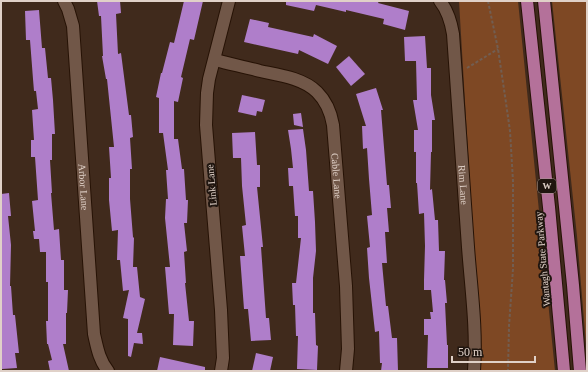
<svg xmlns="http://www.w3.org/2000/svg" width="588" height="372" font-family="Georgia,serif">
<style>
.green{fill:#7e4824}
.building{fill:#af7eca}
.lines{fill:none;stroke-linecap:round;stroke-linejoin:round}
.minor-casing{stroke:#261205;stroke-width:14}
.highway-casing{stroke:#261205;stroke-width:14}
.path{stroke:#725e52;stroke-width:2;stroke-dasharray:3 2;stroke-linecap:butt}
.minor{stroke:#715748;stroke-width:12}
.highway{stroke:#b4719a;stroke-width:12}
.labels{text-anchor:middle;stroke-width:4;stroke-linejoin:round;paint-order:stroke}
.shield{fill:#1f150f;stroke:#a69990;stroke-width:1}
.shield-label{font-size:9px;font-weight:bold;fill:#e0d1c8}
.street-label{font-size:10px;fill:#e0d1c8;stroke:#1f150f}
</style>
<rect width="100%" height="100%" fill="#402a1c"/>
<!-- green -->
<g class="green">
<polygon points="459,1 518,1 555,371 476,371 478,320"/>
<polygon points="552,1 587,1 587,356 577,236"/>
</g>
<!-- building -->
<g class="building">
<polygon points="97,1 120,1 121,13 116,14 118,54 121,53 129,115 131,115 133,137 130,138 132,169 130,169 130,199 133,237 134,238 133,267 137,267 140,297 145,299 137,333 142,333 143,344 134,343 131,357 128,356 128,319 123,318 129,290 123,291 120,260 117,260 118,230 112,231 109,200 109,178 111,178 109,147 114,147 107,79 106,79 102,56 103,56 101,16 99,16"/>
<polygon points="184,1 203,1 194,40 190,39 181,77 183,78 178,102 174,101 174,139 178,139 182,169 184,169 186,200 188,200 187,223 184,223 187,251 184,252 186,283 185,283 189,321 194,321 193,346 173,345 174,314 169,314 165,267 170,267 165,218 166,199 168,199 166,170 168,170 163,133 159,133 159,98 156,97 161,73 162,73 170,42 174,43"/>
<polygon points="286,1 379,1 378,3 409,11 405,30 383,24 384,19 346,10 346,12 316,5 314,11 286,5"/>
<polygon points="39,10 42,48 45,48 48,78 51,78 53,100 55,134 52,134 52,160 50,160 52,193 51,193 54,230 59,229 61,260 64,260 64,290 68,290 67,313 66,313 66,344 63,344 69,371 50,371 48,361 52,360 48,344 47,344 46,321 48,321 48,282 46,282 46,252 40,252 39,239 34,239 33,231 35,231 32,201 38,200 35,157 31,157 31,140 34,140 32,110 38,109 36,91 34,91 33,79 30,40 26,40 25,11"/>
<polygon points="250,19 269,23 268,27 313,37 314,34 337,46 328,64 299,50 298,54 244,42"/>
<polygon points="425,36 427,68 431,68 431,95 435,120 432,120 432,152 431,152 430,190 432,189 435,220 438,220 439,251 445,251 444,280 445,280 447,303 445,303 447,345 448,345 448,368 427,368 428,335 424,335 424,319 431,319 430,312 433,312 431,290 424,290 424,280 425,246 424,213 419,214 417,183 416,183 416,152 414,152 414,130 418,130 413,100 417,100 416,61 405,61 404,37"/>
<polygon points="349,56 365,74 351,86 336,67"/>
<polygon points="376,88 383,110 381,110 387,185 389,185 391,208 387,208 389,232 385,232 387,263 382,263 386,306 388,306 392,338 397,338 398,371 381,371 382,363 380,363 379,331 375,332 369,278 367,248 370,247 367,216 372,215 369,179 367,148 363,149 362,126 366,126 356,94"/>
<polygon points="242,95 265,100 262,112 257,111 256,116 238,112"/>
<polygon points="301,113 303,127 294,125 293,114"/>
<polygon points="303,129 306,150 309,191 313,191 315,222 316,251 313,278 313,313 315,313 316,345 318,346 317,370 297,369 298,336 296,336 295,305 293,305 292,283 296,283 301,238 298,238 298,216 295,216 293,186 289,186 288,168 293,168 291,149 288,130"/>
<polygon points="255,132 257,165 260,165 260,187 257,187 263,247 261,247 266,318 269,318 271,340 251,341 248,309 244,309 240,256 245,256 242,226 246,225 242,186 241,158 233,158 232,133"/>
<polygon points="9,193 11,216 8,216 11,245 10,286 11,286 13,315 15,315 19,353 15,353 17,368 2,369 1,360 1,194"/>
<polygon points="256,353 273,357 270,371 252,371"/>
<polygon points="160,357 205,367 205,371 157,371"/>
</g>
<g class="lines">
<defs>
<g id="minor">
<path id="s1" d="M64 1 68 9 73 26 94 334C97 347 99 360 108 371"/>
<path id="s2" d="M440 1C448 11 451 22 453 34 458 105 463 176 468 247 471 288 477 329 474 371"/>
<path id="s3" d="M215 60C230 64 245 67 260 71 279 75 303 78 317 92 326 101 331 113 333 125L346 286 348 349 346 371"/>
<polyline points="221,371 223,358 221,310 206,125 207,93 209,79 229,1"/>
</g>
<g id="highway">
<polyline points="527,1 549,207 564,371"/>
<polyline points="544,1 573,285 580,371"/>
</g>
</defs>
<!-- minor casing -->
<use href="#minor" class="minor-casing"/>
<!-- highway casing -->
<use href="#highway" class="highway-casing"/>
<!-- path -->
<g class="path">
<polyline points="488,1 498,49 505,96 510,131 513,181 513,269 509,326 508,371"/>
<polyline points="467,68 498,49"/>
</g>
<!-- minor -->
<use href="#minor" class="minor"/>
<!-- highway -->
<use href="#highway" class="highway"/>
</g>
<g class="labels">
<!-- shield labels -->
<rect class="shield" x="538" y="179" width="18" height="14" rx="3"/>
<g class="shield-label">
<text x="547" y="189">W</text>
</g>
<!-- street labels -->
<g class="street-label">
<text dy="4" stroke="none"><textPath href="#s3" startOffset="196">Cable Lane</textPath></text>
<text transform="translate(211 185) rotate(-95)" y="4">Link Lane</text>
<text dy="4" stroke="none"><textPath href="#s2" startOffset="187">Rim Lane</textPath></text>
<text dy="4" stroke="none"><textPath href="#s1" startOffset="188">Arbor Lane</textPath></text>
<text transform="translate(542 259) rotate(-95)" y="4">Wantagh State Parkway</text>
</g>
</g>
<!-- border -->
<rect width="588" height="372" fill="none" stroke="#e0d1c8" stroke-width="4"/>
<!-- scale -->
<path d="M452 356v6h83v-6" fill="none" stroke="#e0d1c8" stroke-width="2"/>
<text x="458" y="356" font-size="12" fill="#e0d1c8" stroke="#1f150f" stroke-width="3" paint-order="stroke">50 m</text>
</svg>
